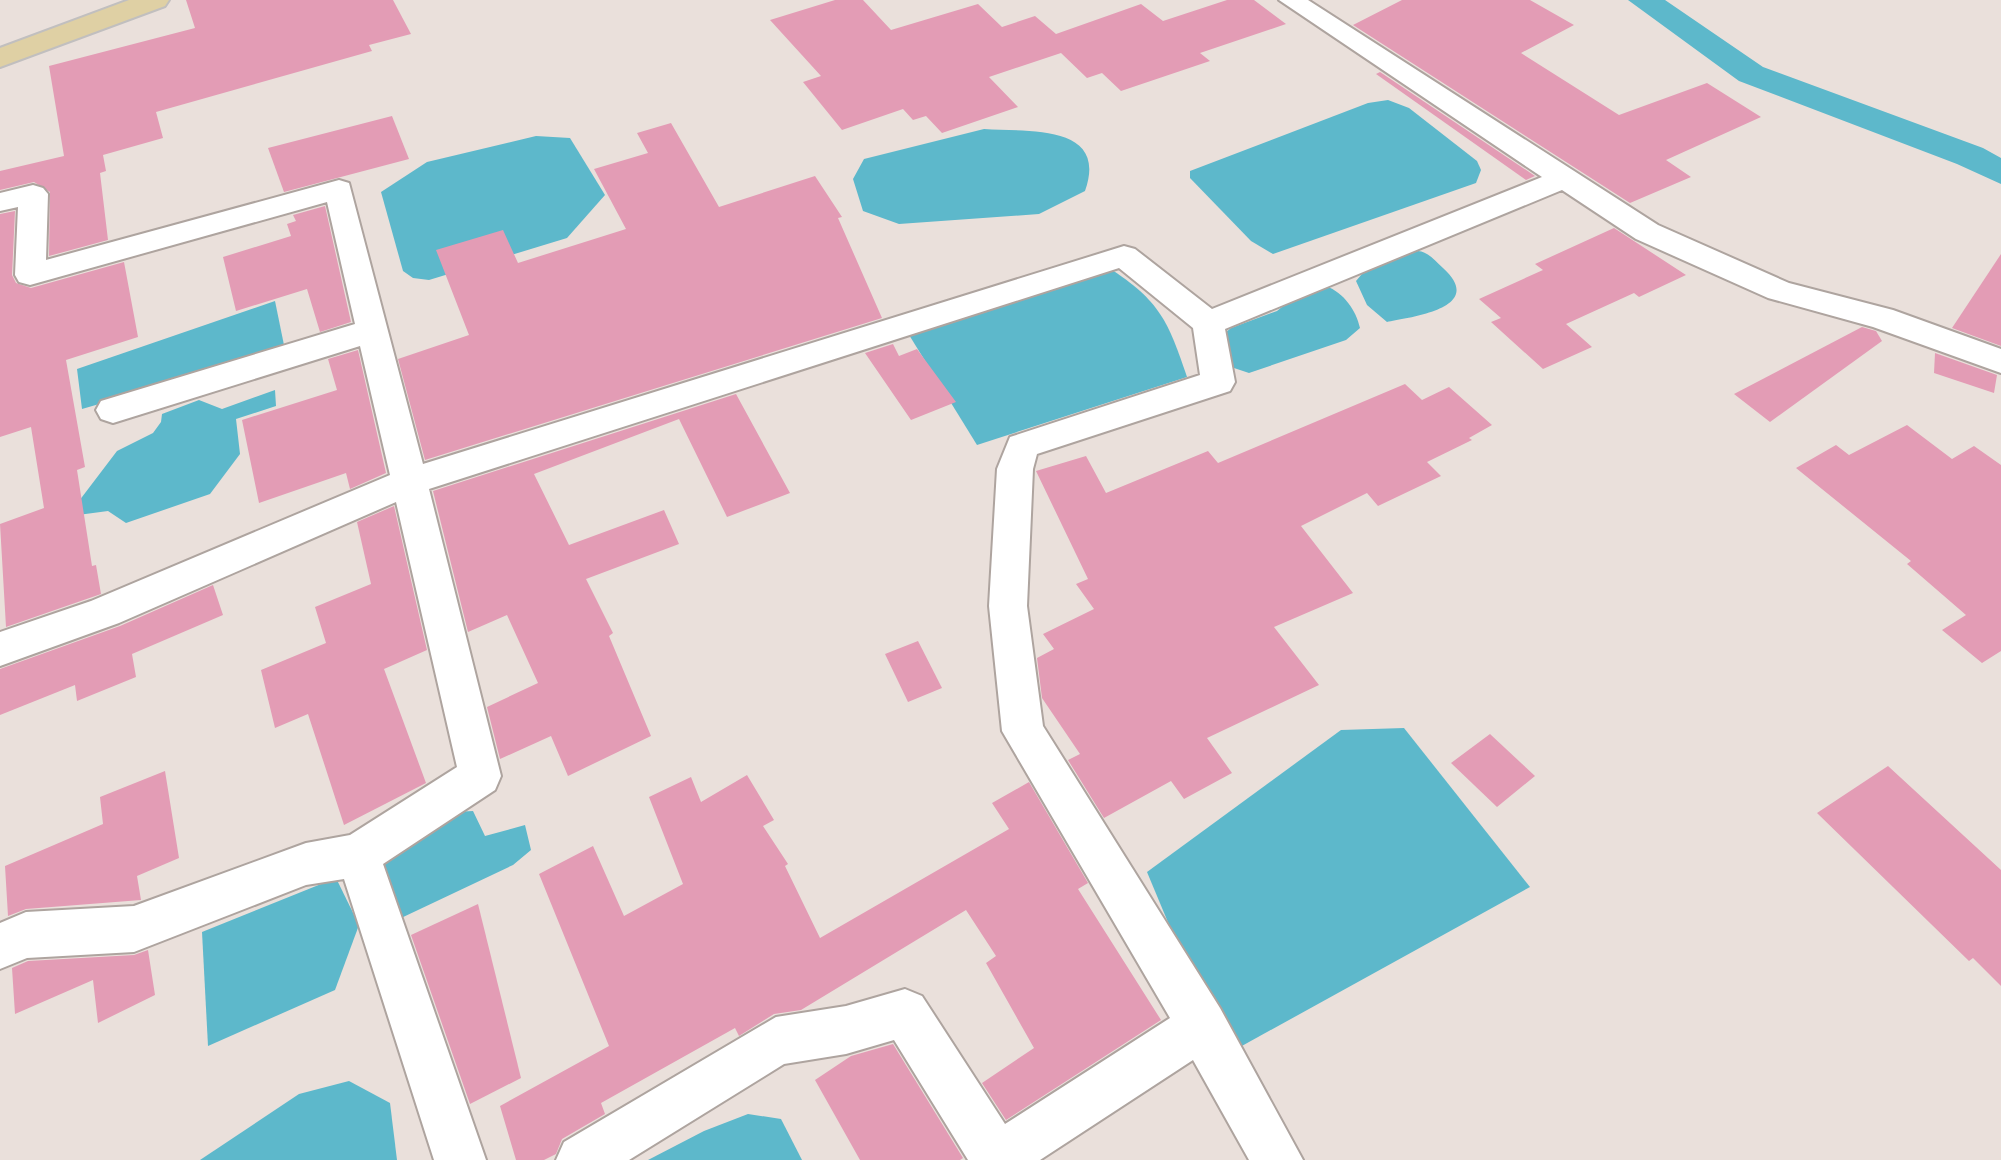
<svg xmlns="http://www.w3.org/2000/svg" width="2001" height="1160" font-family="Manrope,sans-serif">
<style>
.water{fill:#5db8cb}
.lines{fill:none;stroke-linecap:round;stroke-linejoin:round}
.canal{fill:#5db8cb;fill-rule:evenodd}
.building{fill:#e39cb5}
.street-casing{stroke:#aea49f;stroke-width:4}
.primary-casing{stroke:#c1bfbf;stroke-width:4}
.street{fill:#fff;fill-rule:evenodd}
.primary{fill:#dfd0a4;fill-rule:evenodd}
</style>
<rect width="100%" height="100%" fill="#eae0db"/>
<!-- water -->
<g class="water">
<polygon points="1388,100 1409,108 1477,161 1481,170 1476,183 1273,254 1251,241 1190,178 1190,171 1368,103"/>
<path d="M984 129C1027 132 1109 123 1085 191L1039 214 899 224 863 211 853 179 864 159Z"/>
<polygon points="536,136 570,138 605,195 567,238 429,280 413,278 403,271 381,192 427,162"/>
<path d="M1418 251C1429 252 1435 261 1443 268 1487 308 1412 317 1387 322L1367 305 1356 281 1367 268Z"/>
<path d="M1109 268C1160 301 1168 321 1187 377L977 445 906 330Z"/>
<path d="M1326 286C1344 293 1356 310 1360 328L1346 340 1249 373 1231 367 1220 337 1231 328 1277 311 1293 298Z"/>
<polygon points="275,301 285,350 82,409 77,369"/>
<polygon points="275,390 276,406 236,419 240,454 210,494 126,523 108,511 78,515 79,501 117,451 153,433 161,422 162,414 199,400 222,409"/>
<polygon points="1404,728 1530,887 1231,1052 1195,987 1147,872 1341,730"/>
<polygon points="473,811 485,836 525,825 531,850 513,865 399,919 381,857 455,812"/>
<polygon points="336,878 359,925 335,990 208,1046 202,932"/>
<polygon points="349,1081 390,1103 397,1160 200,1160 299,1094"/>
<polygon points="748,1114 781,1119 802,1160 648,1160 704,1131"/>
</g>
<g class="lines">
<!-- canal -->
<polygon class="canal" points="1628,0 1665,0 1763,67 1983,148 2001,158 2001,184 1957,164 1739,81"/>
</g>
<!-- building -->
<g class="building">
<polygon points="186,0 393,0 411,34 369,45 372,51 156,112 163,138 103,155 106,171 100,173 108,240 49,256 50,192 34,182 0,190 0,171 64,156 49,66 195,28"/>
<polygon points="835,0 863,0 891,30 978,4 1002,27 1035,16 1056,34 1141,4 1163,21 1227,0 1254,0 1286,24 1200,53 1210,61 1121,91 1102,73 1087,78 1061,53 989,77 1018,107 942,133 926,116 913,120 903,109 842,130 803,82 821,76 770,20"/>
<polygon points="1402,0 1530,0 1574,25 1521,53 1619,115 1707,83 1761,117 1666,160 1691,177 1630,203 1353,25"/>
<polygon points="1380,72 1535,176 1526,180 1376,74"/>
<polygon points="392,116 409,159 284,192 268,148"/>
<polygon points="671,123 719,207 815,176 842,217 838,218 882,318 425,460 398,359 469,335 436,250 503,230 518,263 626,229 594,169 648,153 637,133"/>
<polygon points="325,206 351,322 320,332 307,289 236,311 223,257 291,236 287,224 296,221 293,215"/>
<polygon points="15,211 12,275 16,283 31,288 124,262 138,337 66,360 85,467 77,470 92,566 96,565 101,594 6,627 0,524 44,508 31,427 0,437 0,214"/>
<polygon points="1614,228 1686,275 1639,297 1634,293 1566,324 1592,347 1543,369 1491,322 1501,318 1479,299 1543,270 1535,264"/>
<polygon points="2001,254 2001,346 1952,328"/>
<polygon points="1862,327 1876,331 1882,341 1770,422 1734,394"/>
<polygon points="893,344 899,356 917,349 956,402 911,420 865,353"/>
<polygon points="358,350 386,473 350,489 346,473 259,503 242,420 337,390 328,359"/>
<polygon points="1935,353 1997,375 1994,393 1934,373"/>
<polygon points="1405,384 1422,400 1449,387 1492,425 1469,438 1472,440 1427,462 1441,476 1378,506 1367,493 1301,526 1353,593 1274,627 1319,685 1207,738 1232,773 1184,799 1171,781 1104,818 1068,760 1080,754 1042,698 1037,658 1054,649 1043,634 1094,609 1076,584 1088,579 1036,471 1086,456 1106,493 1208,451 1218,463"/>
<polygon points="736,394 790,493 727,517 679,419 534,474 569,545 664,510 679,544 586,579 613,633 609,636 651,736 568,776 551,736 500,759 487,707 538,683 507,615 468,632 433,491"/>
<polygon points="1907,425 1952,459 1974,446 2001,465 2001,651 1982,663 1942,630 1966,615 1907,564 1911,561 1796,468 1836,445 1849,455"/>
<polygon points="394,506 427,650 384,669 426,783 344,825 308,714 275,728 261,670 326,643 315,607 371,584 357,522"/>
<polygon points="213,585 223,615 132,654 136,677 77,701 75,685 0,715 0,669 120,626"/>
<polygon points="918,641 942,688 908,702 885,654"/>
<polygon points="1490,734 1535,776 1497,807 1451,763"/>
<polygon points="1888,766 2001,870 2001,986 1973,958 1969,961 1817,813"/>
<polygon points="165,771 179,858 137,876 141,900 26,909 8,916 5,866 103,824 100,797"/>
<polygon points="747,775 774,820 763,826 788,864 785,866 820,938 1009,829 992,803 1029,782 1088,883 1078,889 1161,1020 1006,1120 982,1083 1034,1048 986,963 996,956 966,910 801,1010 774,1014 739,1036 735,1028 601,1103 605,1114 562,1139 556,1154 544,1160 516,1160 500,1106 609,1046 539,874 593,846 624,916 683,884 649,797 691,777 701,802"/>
<polygon points="478,904 521,1078 470,1104 411,935"/>
<polygon points="148,950 155,995 98,1023 93,980 15,1014 12,968 28,961 134,955"/>
<polygon points="893,1044 963,1158 960,1160 860,1160 815,1080 851,1056"/>
</g>
<g class="lines">
<defs>
<polygon id="street" points="1279,0 1308,0 1658,225 1789,283 1893,310 2001,349 2001,373 1873,327 1768,298 1636,239 1562,190 1225,329 1235,382 1230,391 1037,454 1033,469 1027,606 1043,726 1220,1008 1303,1160 1249,1160 1193,1060 1040,1160 968,1160 894,1040 846,1054 784,1064 629,1160 556,1160 564,1142 776,1017 846,1006 905,989 922,996 1005,1124 1170,1018 1002,731 989,606 997,469 1010,437 1200,375 1193,328 1119,268 429,489 501,776 495,790 383,864 486,1160 434,1160 344,879 306,885 134,952 27,958 0,969 0,923 26,912 134,906 306,843 350,835 457,767 396,502 119,623 0,666 0,632 91,601 390,475 360,346 113,423 101,419 96,410 101,401 355,324 327,202 30,285 19,282 15,275 18,207 0,211 0,193 33,185 43,188 48,194 46,260 339,180 349,183 423,464 1124,246 1135,249 1212,309 1542,177"/>
<polygon id="primary" points="129,0 169,0 165,6 0,67 0,48"/>
</defs>
<!-- street casing -->
<use href="#street" class="street-casing"/>
<!-- primary casing -->
<use href="#primary" class="primary-casing"/>
<!-- street -->
<use href="#street" class="street"/>
<!-- primary -->
<use href="#primary" class="primary"/>
</g>
</svg>
